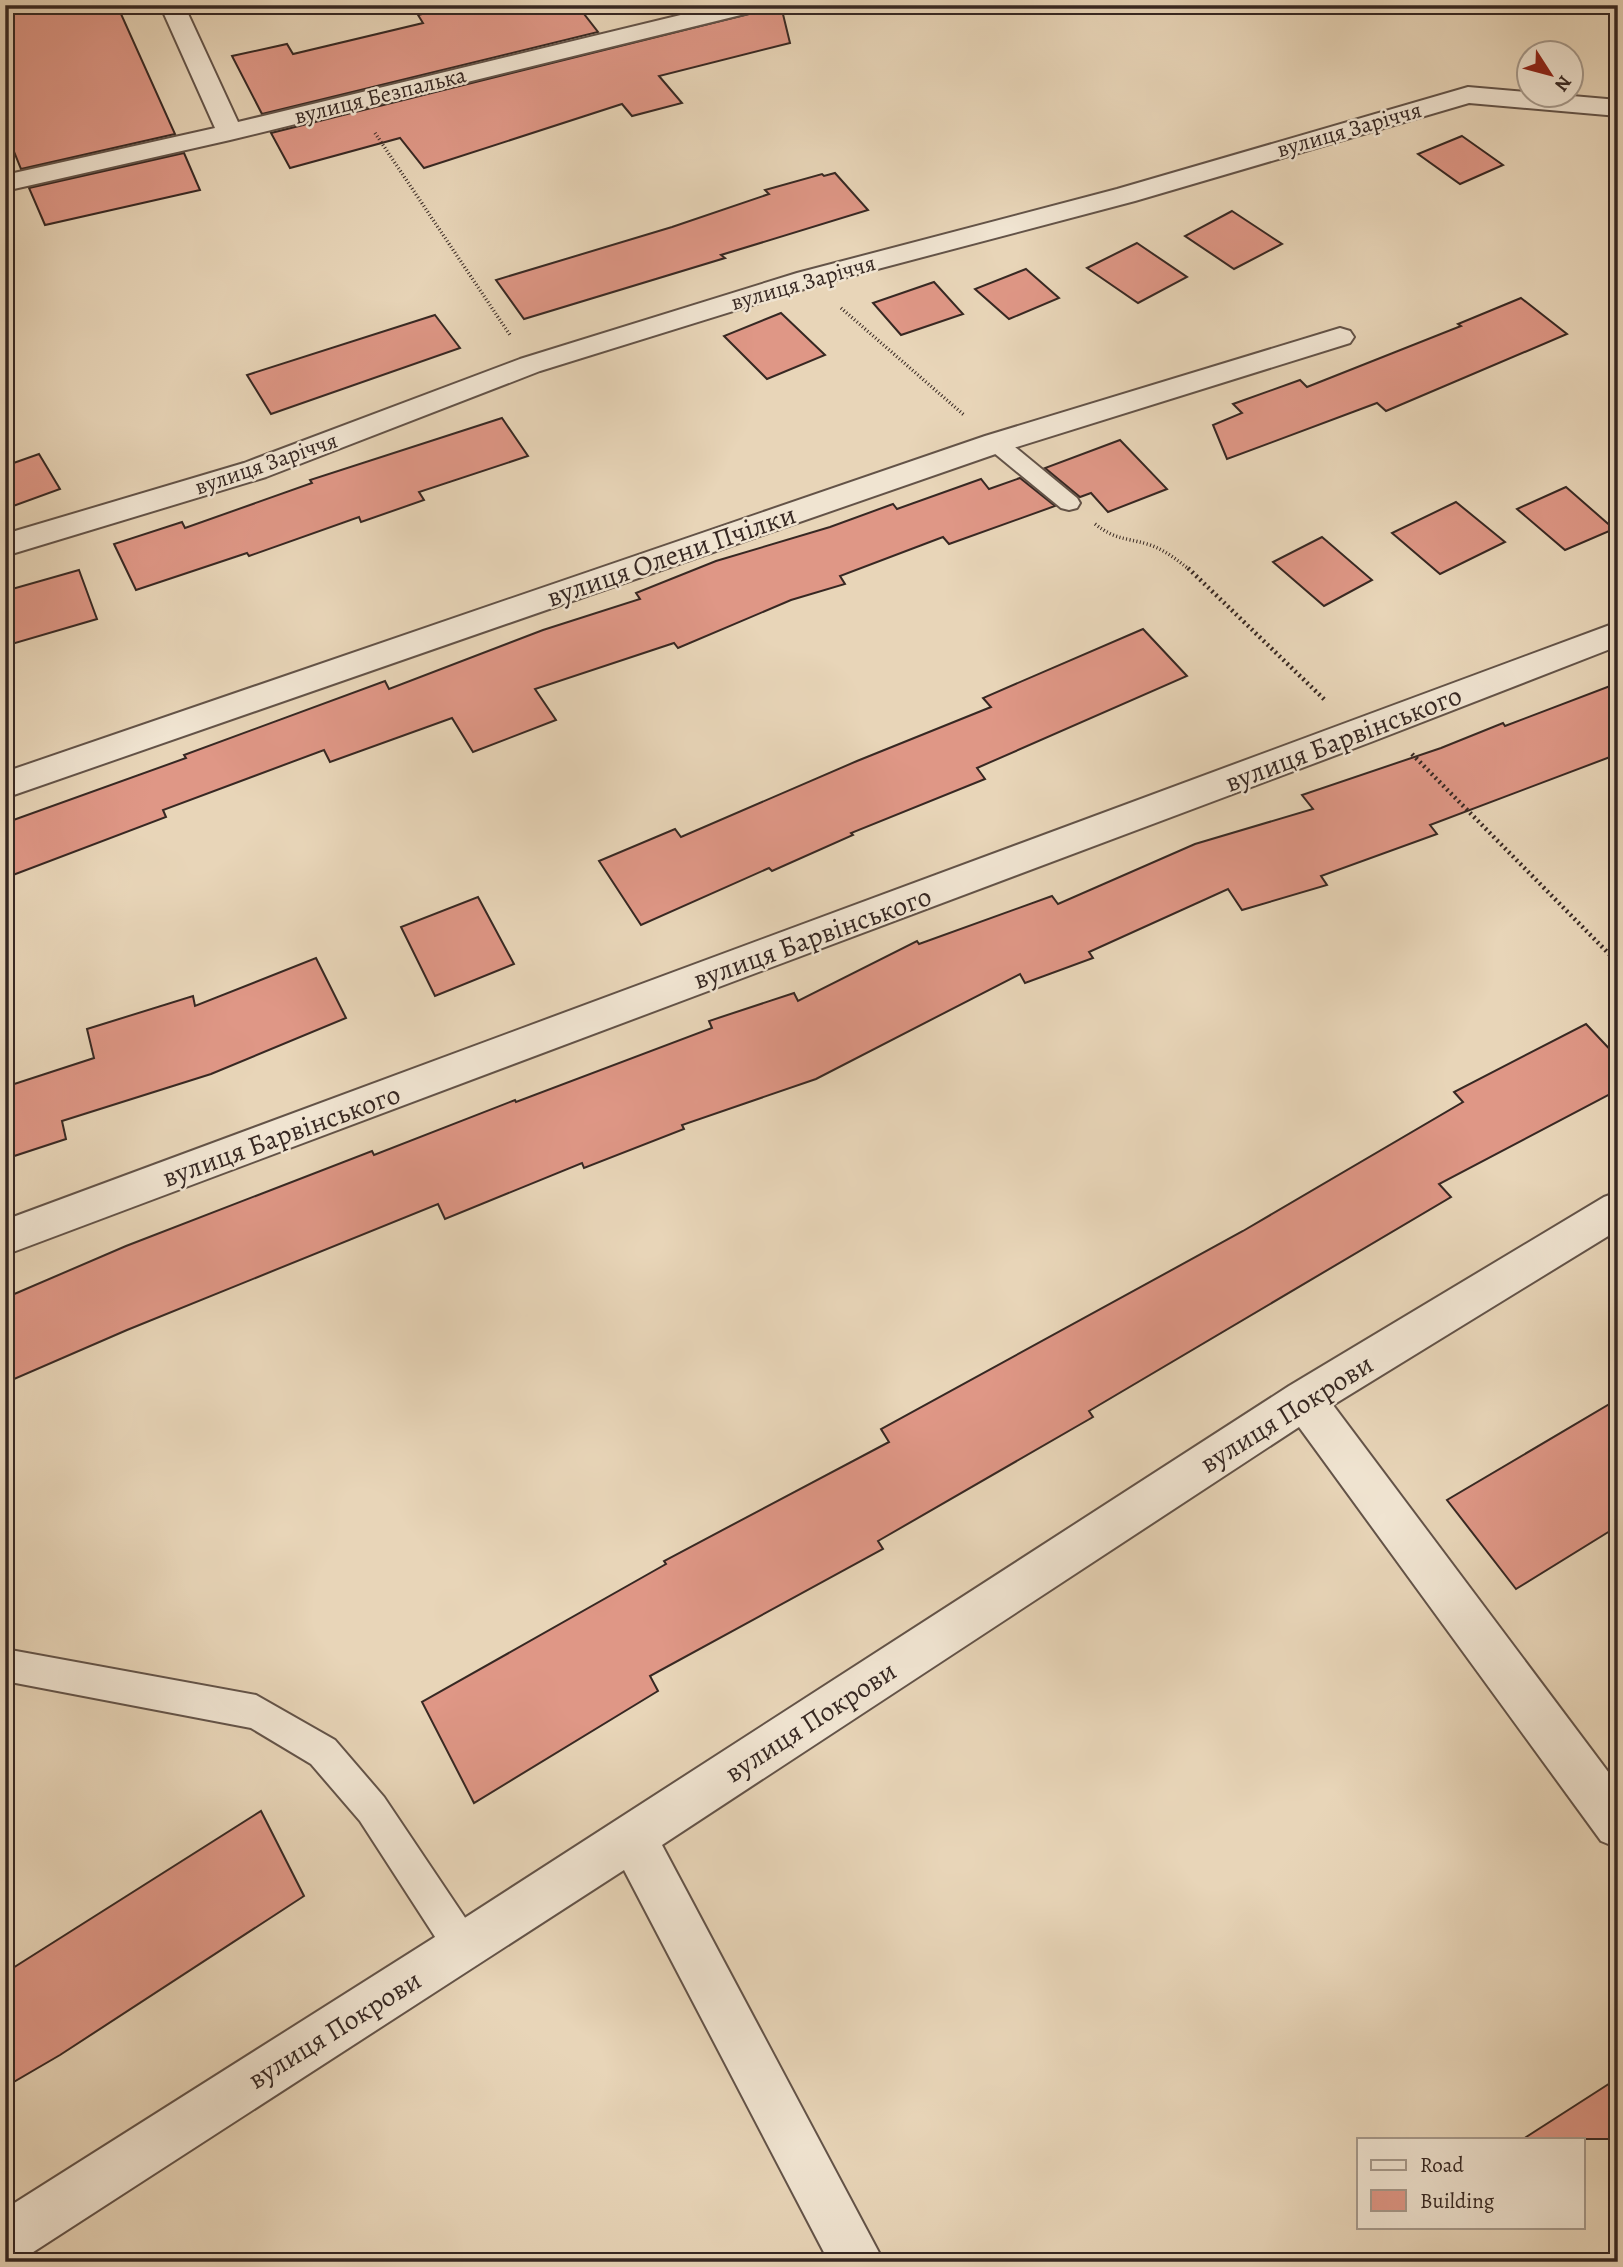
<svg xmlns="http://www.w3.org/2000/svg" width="1623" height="2267" font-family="Alegreya,serif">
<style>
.building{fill:#df9786;stroke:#372823;stroke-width:2}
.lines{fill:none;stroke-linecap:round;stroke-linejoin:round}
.lane-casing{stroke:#635348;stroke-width:4}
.street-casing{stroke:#635348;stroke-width:4}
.path-far1{stroke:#372823;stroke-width:3.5;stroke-dasharray:1 2.5;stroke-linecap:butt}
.path{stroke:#372823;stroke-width:4.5;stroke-dasharray:2 3.5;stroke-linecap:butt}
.lane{fill:#f0e4d1;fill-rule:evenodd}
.street{fill:#f0e4d1;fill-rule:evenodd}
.labels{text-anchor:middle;stroke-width:5;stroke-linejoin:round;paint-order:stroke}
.far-street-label{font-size:23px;fill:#372823;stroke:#f0e4d1}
.street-label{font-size:28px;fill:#372823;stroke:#f0e4d1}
</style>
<rect width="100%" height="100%" fill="#e8d5b8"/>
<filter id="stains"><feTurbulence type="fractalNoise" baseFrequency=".00286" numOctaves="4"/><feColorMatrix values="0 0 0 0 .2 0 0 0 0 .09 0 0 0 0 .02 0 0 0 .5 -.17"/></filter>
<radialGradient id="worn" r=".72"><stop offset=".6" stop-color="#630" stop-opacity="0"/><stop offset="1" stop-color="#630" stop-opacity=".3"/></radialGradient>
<!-- building -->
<g class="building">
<polygon points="5,5 117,5 175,134 21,169 5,129"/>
<polygon points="461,5 577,5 598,32 262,114 232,56 287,44 293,54 423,23 418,15"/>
<polygon points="781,6 790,43 659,76 682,103 632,116 622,104 424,168 400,138 290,168 271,133"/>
<polygon points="1462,136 1503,165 1460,184 1418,154"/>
<polygon points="184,153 200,190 45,225 29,188"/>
<polygon points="835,173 868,210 721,255 725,258 524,319 496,280 672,227 769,194 765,190 822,174 824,176"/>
<polygon points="1232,211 1282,244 1234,269 1185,236"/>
<polygon points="1137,243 1187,277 1138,303 1087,268"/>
<polygon points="1026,269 1059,298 1009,319 975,289"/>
<polygon points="934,282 963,314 901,335 873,303"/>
<polygon points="1521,298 1567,334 1386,411 1377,403 1227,459 1213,425 1242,413 1233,404 1300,380 1307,387 1461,326 1458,324"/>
<polygon points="781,313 825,355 767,379 724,336"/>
<polygon points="435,315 460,348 271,414 247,375"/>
<polygon points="502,418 528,456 419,492 424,500 361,522 359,517 249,556 247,553 136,590 114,544 182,522 185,528 312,483 310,480"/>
<polygon points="1120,440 1167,489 1108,512 1091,493 1080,497 1045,468"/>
<polygon points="39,454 60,489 5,509 5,466"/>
<polygon points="1020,478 1055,506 949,544 943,537 840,576 845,584 791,600 678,648 674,643 535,689 556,720 473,752 452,718 330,762 324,750 163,810 166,817 5,878 5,823 186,758 184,755 385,681 389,689 543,630 640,599 636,593 716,561 830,527 893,504 897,509 981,479 989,489"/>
<polygon points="1566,487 1614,529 1565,550 1517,509"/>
<polygon points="1456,502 1505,542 1440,574 1392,533"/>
<polygon points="1322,537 1372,580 1324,606 1273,562"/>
<polygon points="79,570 97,619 5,646 5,591"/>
<polygon points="1143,629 1187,676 977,768 985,779 851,833 853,835 772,871 769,868 641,925 599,861 675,829 681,837 857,761 991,707 983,698"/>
<polygon points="1618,683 1618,754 1430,825 1437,834 1321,876 1327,885 1242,910 1228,889 1089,952 1093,958 1025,983 1020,974 816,1079 682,1125 684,1129 584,1168 582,1163 445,1219 438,1204 127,1330 5,1383 5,1298 126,1246 372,1151 374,1155 515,1100 516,1102 712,1028 709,1021 794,993 798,1001 917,941 919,944 1052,896 1058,904 1195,844 1313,809 1302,795 1441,748 1503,723 1505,726"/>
<polygon points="478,897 514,964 435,996 401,927"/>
<polygon points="316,958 346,1018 211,1074 62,1121 66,1139 5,1159 5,1087 94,1058 87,1029 193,996 195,1006"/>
<polygon points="1586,1024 1618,1058 1618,1090 1439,1184 1451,1197 1089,1411 1093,1417 878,1541 883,1549 650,1676 658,1691 474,1803 422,1702 666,1564 664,1561 889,1442 881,1429 1243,1231 1463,1102 1454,1092"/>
<polygon points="1618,1399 1618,1526 1516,1589 1447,1500"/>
<polygon points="261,1811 304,1896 60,2055 5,2087 5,1973"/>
<polygon points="1618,2078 1618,2139 1523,2139"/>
</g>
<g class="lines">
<defs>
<g id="lane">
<polygon points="996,436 1004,438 1077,498 1080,503 1077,508 1069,510 1061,508 988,448 985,443 988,438"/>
<polygon points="5,1649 256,1695 335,1740 384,1797 476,1934 481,1947 476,1960 463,1965 450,1960 360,1821 311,1764 251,1728 5,1681"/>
</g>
<g id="street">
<polygon points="160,5 184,5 238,122 722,5 765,5 762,10 753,12 230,140 5,191 5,175 215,128"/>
<polygon points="1468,87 1618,100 1618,116 1469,103 1135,201 817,285 540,371 266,477 5,556 5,534 244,463 520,359 797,273 1117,189"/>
<polygon points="1340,328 1350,331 1354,337 1350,343 1007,450 5,798 5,772 985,436"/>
<polygon points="1618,622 1618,646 1371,742 5,1255 5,1220"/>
<polygon points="1618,1192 1618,1230 1333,1405 1618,1785 1618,1848 1601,1841 1299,1427 662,1845 884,2262 829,2262 624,1870 24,2258 5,2262 5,2209 446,1930 1289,1386 1604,1197"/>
</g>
</defs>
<!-- lane casing -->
<use href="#lane" class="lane-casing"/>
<!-- street casing -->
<use href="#street" class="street-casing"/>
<!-- path-far1 -->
<g class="path-far1">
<polyline points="375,133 510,335"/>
<polyline points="841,308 964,415"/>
<path d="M1095 524C1116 540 1123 537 1147 544 1164 549 1177 560 1190 570"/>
</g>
<!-- path -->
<g class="path">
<polyline points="1188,568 1326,701"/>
<polyline points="1412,754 1618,963"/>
</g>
<!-- lane -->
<use href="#lane" class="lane"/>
<!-- street -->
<use href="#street" class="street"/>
</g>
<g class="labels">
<!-- far-street labels -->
<g class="far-street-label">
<text transform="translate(380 95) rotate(-14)" y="8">вулиця Безпалька</text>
<text transform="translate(1349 129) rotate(-16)" y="8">вулиця Заріччя</text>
<text transform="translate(803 282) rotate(-16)" y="8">вулиця Заріччя</text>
<text transform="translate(266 463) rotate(-19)" y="8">вулиця Заріччя</text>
</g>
<!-- street labels -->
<g class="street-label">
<text transform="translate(671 555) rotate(-19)" y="10">вулиця Олени Пчілки</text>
<text transform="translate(1343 738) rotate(-21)" y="10">вулиця Барвінського</text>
<text transform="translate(812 937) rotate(-20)" y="10">вулиця Барвінського</text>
<text transform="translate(281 1135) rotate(-20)" y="10">вулиця Барвінського</text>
<text transform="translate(1286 1413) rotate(-32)" y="10">вулиця Покрови</text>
<text transform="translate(810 1721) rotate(-33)" y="10">вулиця Покрови</text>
<text transform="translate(334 2029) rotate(-32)" y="10">вулиця Покрови</text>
</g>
</g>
<!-- margin -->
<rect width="1623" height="2267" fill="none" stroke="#e8d5b8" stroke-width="28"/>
<rect x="7" y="7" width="1609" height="2253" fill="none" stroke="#372823" stroke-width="3.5"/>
<rect x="14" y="14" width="1595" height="2239" fill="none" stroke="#372823" stroke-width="2"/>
<!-- legend -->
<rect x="1357" y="2138" width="228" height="91" fill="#f0e4d1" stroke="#a6998b" stroke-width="2"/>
<rect x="1371" y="2160" width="35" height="10" fill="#f0e4d1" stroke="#a6998b" stroke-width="2"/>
<text x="1420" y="2172" font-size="21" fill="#372823">Road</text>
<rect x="1371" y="2190" width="35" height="21" fill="#df9786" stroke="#a6998b" stroke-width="2"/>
<text x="1420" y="2208" font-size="21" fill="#372823">Building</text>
<!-- north arrow -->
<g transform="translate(1550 74) rotate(126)"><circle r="33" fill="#f0e4d1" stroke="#a6998b" stroke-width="2"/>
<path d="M0-5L12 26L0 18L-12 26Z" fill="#8f2418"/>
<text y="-10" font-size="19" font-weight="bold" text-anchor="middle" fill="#372823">N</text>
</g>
<rect width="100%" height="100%" filter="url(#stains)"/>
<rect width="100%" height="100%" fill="url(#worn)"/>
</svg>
